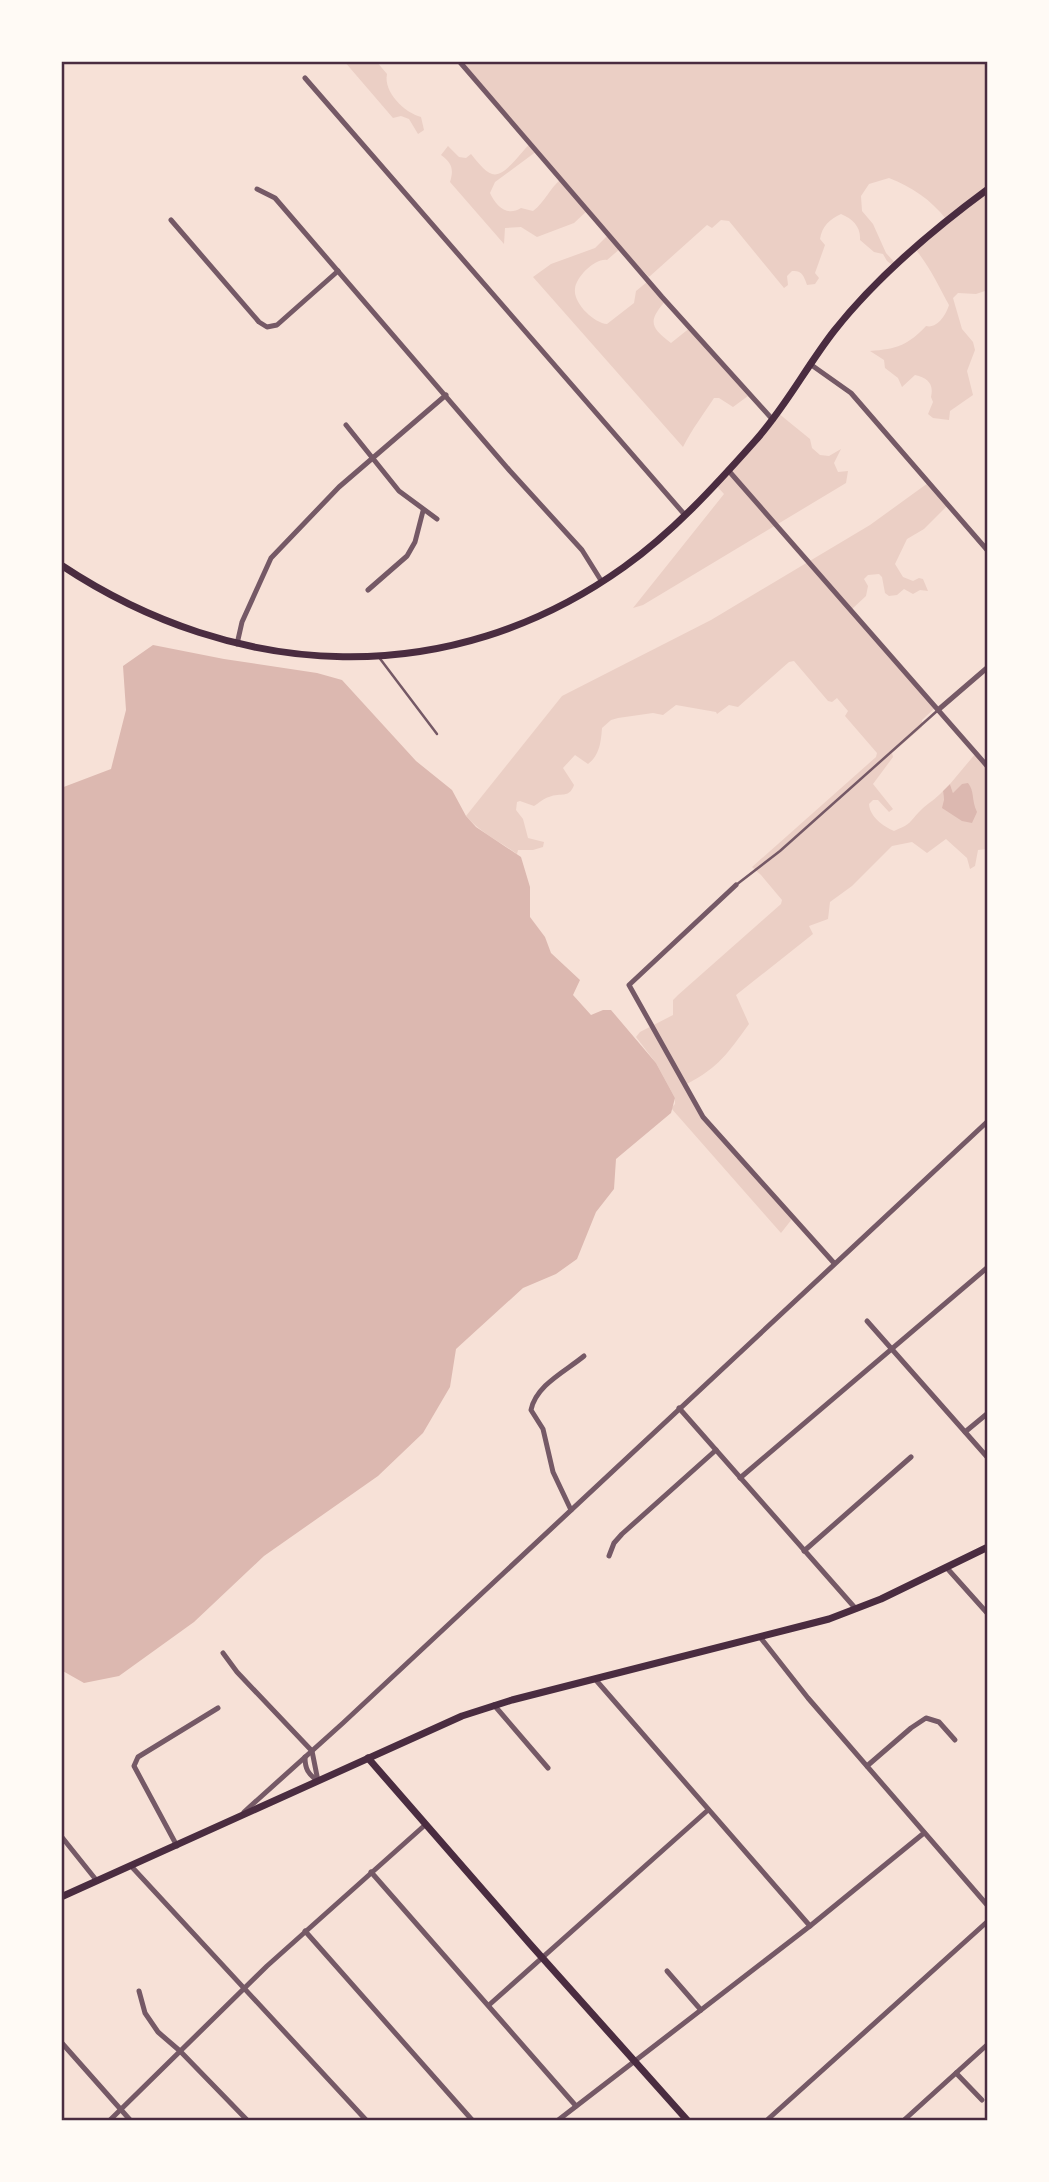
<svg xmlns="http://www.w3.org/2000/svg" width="1049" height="2182" font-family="'Roboto Serif',serif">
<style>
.green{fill:#ebcfc5;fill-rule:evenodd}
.water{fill:#dcb8b0}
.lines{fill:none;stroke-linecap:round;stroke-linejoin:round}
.service{stroke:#755966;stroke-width:2.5}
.minor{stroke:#755966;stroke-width:5}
.secondary{stroke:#4a2c40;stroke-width:7}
.neatline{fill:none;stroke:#4a2c40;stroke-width:2.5}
</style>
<rect width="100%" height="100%" fill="#f7e1d7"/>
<!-- green -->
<g class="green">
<path d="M344 61H376L387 74C383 92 405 113 421 117L424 130 418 134 409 119 401 116 393 118Z"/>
<path d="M462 61H988V290L976 294 958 293 953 298 962 329 973 342 975 350 967 371 973 395 950 411 949 420 933 418 928 414 933 402 931 397C934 384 928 378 915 375L902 387 898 378 885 368 884 360 870 351C897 349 908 345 926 326 937 329 946 315 949 305 939 287 930 267 916 250L946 219C930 199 912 187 889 178L869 184 861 196 862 211 873 224 886 253 897 265 895 267 887 261 883 254 874 252 860 240C861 227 853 219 841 214 830 219 822 226 820 239L825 245 815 273 819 278 815 284 807 285C804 276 802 270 792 271L787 276 788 285 784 288 729 221 721 220 712 228 707 225 649 277 621 248 607 260C595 258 576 277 575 289 573 303 594 323 607 324L634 303 636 291 647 282 667 299C649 320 648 326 671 343L691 327 748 396 733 407 719 398H714C703 415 692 429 683 447L533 277 551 264 595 248 609 234 588 210 574 223 537 237 521 227 505 228 504 244 450 182C454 169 452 163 441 155L448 146 459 157 466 158 471 154C476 160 485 172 492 174 505 178 521 151 531 143ZM537 151 561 179C549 189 545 202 533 211L521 208C507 217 496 206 490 193L495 182Z"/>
<polygon points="778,413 810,439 812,448 820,455 829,456 841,449 834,463 838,472 848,471 846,483 643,605 633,608 724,494 715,484"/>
<path d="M928 483 947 506 924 529 907 539 895 564 903 577 913 581 919 578 923 579 928 591 920 590 913 594 904 589 897 595 889 596 885 593 882 577 879 574 868 575 864 579 868 586 866 596 852 609 937 706 922 720V727L892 753 893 757 873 784 893 809 889 812 878 800H873L869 804C870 817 883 826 894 831 913 823 908 823 921 810 928 803 936 799 943 791L944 800 953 793 950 784 976 753 988 765 987 849 978 850 975 866 970 869 967 858 946 839 927 853 912 842 892 846 852 886 830 902 828 919 809 926 813 934 736 995 749 1024C728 1053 719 1067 687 1084L703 1119 792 1219 781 1233 671 1108 675 1104V1098L656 1063 636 1037 640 1032 673 1015V1000L678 995 781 904 782 900 761 875 752 867 876 757 877 753 845 716 848 711 837 698 832 702 828 701 794 661 789 662 738 707 729 705 717 714 716 712 676 705 663 715 653 713 618 718 611 720 602 728C601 741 600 755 588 764L575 755 563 768 574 785C569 799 561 792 549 797 544 798 539 803 534 806L520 801 517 802 516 810 523 819 528 838 544 842 543 847 533 850H518L517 854C499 841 481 833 466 816L562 696 711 620 870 525Z"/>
</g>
<!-- water -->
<g class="water">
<polygon points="153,645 224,659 317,673 342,680 416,761 452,790 466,816 476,827 521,857 530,887 530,917 545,937 551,953 580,980 573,995 591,1015 603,1010 611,1010 656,1063 675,1098 671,1113 616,1159 614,1189 596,1212 577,1259 556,1274 523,1288 456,1349 450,1387 423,1433 378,1476 264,1556 194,1622 119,1676 84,1683 61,1670 61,788 111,769 126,710 123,666"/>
<path d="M968 783C975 792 971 799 977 812L972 823 962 821 942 808 944 800 943 791 950 784 953 793 962 784Z"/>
</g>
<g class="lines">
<!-- service -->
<g class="service">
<polyline points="378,656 437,734"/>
<polyline points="736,885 780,851 937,711"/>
</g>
<!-- minor -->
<g class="minor">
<polyline points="459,61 662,297 773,420"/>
<polyline points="305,78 685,515"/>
<polyline points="257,189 275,198 510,471 582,550 602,582"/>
<polyline points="171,220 259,322 267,327 277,325 338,271"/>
<polyline points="810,364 851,393 988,551"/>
<polyline points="346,425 399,491 437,519"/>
<polyline points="728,470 988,767"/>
<polyline points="368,590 407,556 415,542 423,511"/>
<polyline points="237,644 242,622 271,558 339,487 446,395"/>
<polyline points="938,710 988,667"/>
<polyline points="736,885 629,985 703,1117 834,1263"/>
<polyline points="867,1321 988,1458"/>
<polyline points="679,1408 856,1609"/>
<polyline points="965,1432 988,1413"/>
<polyline points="740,1478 988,1267"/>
<path d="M571 1510 553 1472 543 1429 531 1410C536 1385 566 1371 584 1356"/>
<polyline points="804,1551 911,1457"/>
<polyline points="609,1556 614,1543 622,1534 716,1450"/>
<polyline points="946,1567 988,1614"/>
<polyline points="760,1637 808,1698 988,1906"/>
<polyline points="223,1653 237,1672 312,1751 318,1781"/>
<polyline points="595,1679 810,1926"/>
<polyline points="494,1705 548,1768"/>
<path d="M305 1757C305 1769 308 1774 318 1781"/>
<polyline points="867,1766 911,1728 926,1718 939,1722 955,1740"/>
<polyline points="244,1812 343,1723 988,1121"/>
<polyline points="61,1836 97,1881"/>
<polyline points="177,1846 134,1766 138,1757 218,1708"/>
<polyline points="131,1866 367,2121"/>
<polyline points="371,1872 576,2106"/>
<polyline points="305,1931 473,2121"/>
<polyline points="667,1971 701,2010"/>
<polyline points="139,1991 145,2013 158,2032 180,2051 248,2121"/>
<polyline points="489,2005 708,1810"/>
<polyline points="61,2042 131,2121"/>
<polyline points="956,2073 982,2100"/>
<polyline points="109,2121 267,1966 425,1825"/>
<polyline points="557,2121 810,1926 924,1833"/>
<polyline points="766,2121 988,1921"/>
<polyline points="903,2121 988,2044"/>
</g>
<!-- secondary -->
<g class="secondary">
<path d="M61 565C237 682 449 692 624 567 673 532 715 486 755 441 785 408 806 367 834 331 875 279 935 228 988 189"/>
<polyline points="368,1758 530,1944 688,2121"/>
<polyline points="61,1897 462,1716 512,1700 829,1619 881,1599 988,1547"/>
</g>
</g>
<!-- border -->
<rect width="1049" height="2182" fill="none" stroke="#fffaf5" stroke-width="126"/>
<rect x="63" y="63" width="923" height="2056" class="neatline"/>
</svg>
